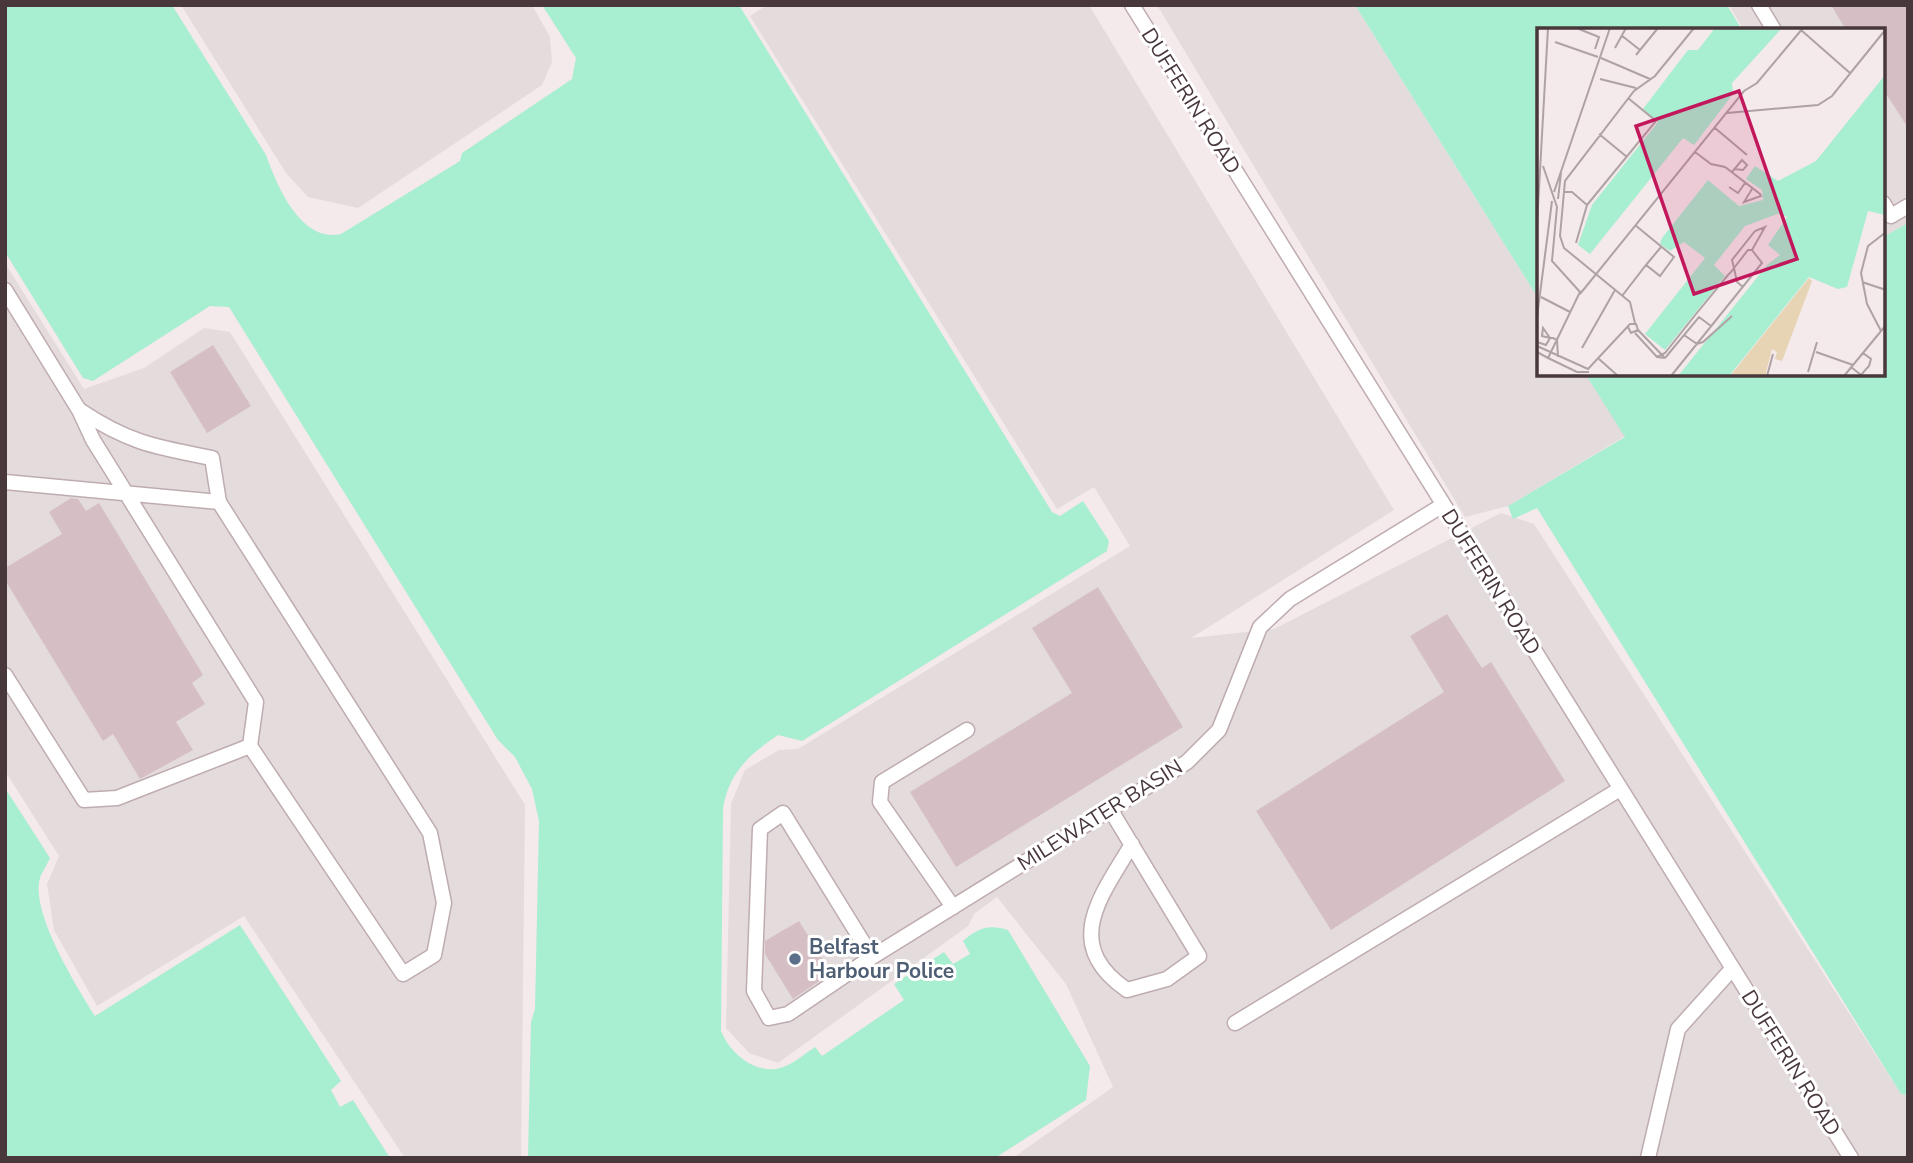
<svg xmlns="http://www.w3.org/2000/svg" width="1913" height="1163" font-family="'Nunito Sans',sans-serif">
<style>
.industrial{fill:#e4dbdd}
.water{fill:#a8eed1}
.building{fill:#d5bfc4}
.lines{fill:none;stroke-linecap:round;stroke-linejoin:round}
.lane-casing{stroke:#bfacaf;stroke-width:17}
.lane{stroke:#fff;stroke-width:14}
.service-dot{fill:#5c6f8a;stroke:#fff;stroke-width:2.5}
.labels{text-anchor:middle;stroke-width:6;stroke-linejoin:round;paint-order:stroke}
.street-label{font-size:21px;fill:#48383b;stroke:#fff}
.service-label{font-size:21px;font-weight:bold;fill:#4e5e75;stroke:#fff;text-anchor:start}
.inset-road{fill:none;stroke:#afa2a5;stroke-width:2}
.view{fill:#c2185b;fill-opacity:0.15;stroke:#c2185b;stroke-width:3.5}
.inset-edge{fill:none;stroke:#48383b;stroke-width:3.5}
</style>
<rect width="100%" height="100%" fill="#f4e9eb"/>
<!-- industrial -->
<g class="industrial">
<polygon points="181,5 532,5 550,37 552,62 542,85 358,208 308,197 286,173"/>
<polygon points="767,5 1089,5 1394,510 1191,638 1274,629 1501,513 1534,524 1901,1094 1908,1095 1908,1158 1013,1158 1113,1087 1066,984 997,897 974,914 968,926 778,1063 749,1053 726,1028 731,804 745,770 779,750 798,749 1130,546 1094,487 1057,509 750,16"/>
<polygon points="1157,5 1355,5 1538,298 1538,374 1586,375 1625,436 1508,506 1465,517"/>
<polygon points="1729,5 1908,5 1908,223 1883,237 1883,30 1744,30"/>
<polygon points="5,263 84,389 144,368 204,328 230,332 525,805 521,1158 405,1158 244,916 97,1006 54,930 47,884 59,856 5,771"/>
</g>
<!-- water -->
<g class="water">
<path d="M5 5H172L266 155C277 186 301 243 341 234L460 161 462 153 572 79 576 58 542 5H739L1052 512 1060 516 1083 501 1109 541 1107 551 802 741 778 735C750 754 728 773 723 809L721 1031C729 1051 751 1072 776 1069 790 1067 803 1055 815 1047L822 1056 904 1000 894 984 944 952 953 964 970 954 963 941C978 928 989 924 1008 930L1090 1066 1086 1100 995 1158H528L531 1022 535 1009 539 821 532 789 515 757 498 740 229 307 210 306 93 381 83 378 5 252Z"/>
<polygon points="1355,5 1727,5 1742,30 1538,30 1538,298"/>
<polygon points="1908,223 1908,1095 1901,1094 1537,508 1513,519 1508,506 1625,437 1586,375 1883,374 1883,237"/>
<path d="M5 788 50 858C47 865 42 872 40 878 30 912 77 987 95 1016L240 925 341 1081 331 1090 340 1107 353 1100 390 1158H5Z"/>
</g>
<!-- building -->
<g class="building">
<polygon points="1831,5 1908,5 1908,128 1883,89 1883,30 1846,30"/>
<polygon points="213,345 251,406 207,433 170,372"/>
<polygon points="71,498 78,499 86,511 99,503 203,675 192,683 205,704 176,722 193,750 140,779 113,734 103,741 5,580 5,568 62,534 49,512"/>
<polygon points="1098,587 1183,727 956,867 910,792 1072,693 1032,628"/>
<polygon points="1447,614 1482,668 1491,662 1565,781 1331,930 1256,811 1444,692 1410,636"/>
<polygon points="799,921 831,973 793,999 765,954 765,941"/>
</g>
<g class="lines">
<defs>
<g id="lane">
<polyline points="1132,5 1851,1158"/>
<polyline points="1759,5 1774,30"/>
<polyline points="1883,203 1891,216 1908,206"/>
<polyline points="5,290 79,410 93,440 256,702 250,746 403,974 434,955 444,903 430,833 219,502 5,482"/>
<path d="M81 411C129 443 156 447 212 458L219 502"/>
<polyline points="5,675 84,800 117,798 250,746"/>
<path d="M1110 809 1199 956 1167 979 1127 990C1060 944 1102 895 1132 844"/>
<polyline points="953,907 880,802 882,782 967,730"/>
<polyline points="872,957 783,813 760,829 754,991 769,1018 788,1014 872,957 1187,762 1219,730 1260,627 1290,599 1443,505"/>
<polyline points="1235,1023 1620,789"/>
<polyline points="1648,1158 1678,1029 1732,969"/>
</g>
</defs>
<!-- lane casing -->
<use href="#lane" class="lane-casing"/>
<!-- lane -->
<use href="#lane" class="lane"/>
</g>
<!-- markers -->
<circle class="service-dot" cx="795" cy="959" r="7"/>
<g class="labels">
<!-- street labels -->
<g class="street-label">
<text transform="translate(1191 101) rotate(58)" y="7">DUFFERIN ROAD</text>
<text transform="translate(1491 582) rotate(58)" y="7">DUFFERIN ROAD</text>
<text transform="translate(1100 815) rotate(-32)" y="7">MILEWATER BASIN</text>
<text transform="translate(1791 1063) rotate(58)" y="7">DUFFERIN ROAD</text>
</g>
<!-- service labels -->
<g class="service-label">
<text x="809" y="954">Belfast<tspan x="809" dy="24">Harbour Police</tspan></text>
</g>
</g>
<!-- overview -->
<g transform="translate(1537 28)">
<rect width="348" height="348" fill="#f4e9eb"/>
<path d="M272 250 275 253 245 333 238 331 240 324 235 321 228 348H193Z" fill="#e6d4b4"/>
<path d="M178 0H245L195 55 196 66 157 117 146 110 53 226 41 217 55 177 121 94 106 81 151 22H161ZM348 47V187L331 183 310 259 301 261 272 249 192 348H141L231 236 243 227 231 217 250 189 243 185 208 198 177 237 188 248 128 322 108 306 168 230 147 214 133 223 123 216 125 210 171 152 202 178 226 172 225 162 209 151 218 138 241 153 279 133Z" fill="#a8eed1"/>
<path class="inset-road" d="M42 1 62 9 58 21M264 2 313 45M84 7 103 22M18 14 61 29M78 20 89 0M99 27 121 0M64 30 113 51M63 51 99 60M190 85 281 77 295 68 349 1M178 100 210 127M62 106 90 129M158 124 174 136 188 139 223 166 224 168 207 174 215 161M6 138 20 179M195 144 205 132 210 137 206 142 197 141M192 159 201 165 208 155M17 164 73 0M27 164H35L50 177 39 215M21 171 24 145M50 177 119 93 91 70M0 196 11 0M109 237 124 219M325 254 349 262M43 266 207 63 220 55 266 0M85 268 109 237 123 248 137 229 98 197M4 269 33 284M0 289 15 173M98 295 93 274 27 220 23 208 28 153 97 63 118 48 157 0M101 302 127 329M344 303 330 276 324 245 331 218 349 204M98 305 120 329 128 330M147 307 160 316 166 314 195 288M0 314 9 317 13 310 6 300 5 308 13 310H16L20 312 21 329M0 318 51 341 93 296H99L101 302 94 305 91 299M45 320 78 262M0 324 11 330 43 264 15 233 20 179M279 324 316 337M120 329 128 325 159 286 191 247 193 245 197 240 211 222H215L228 199 218 203 195 232 197 240 200 254 206 259M11 330 40 344H52M128 330 162 289 174 298M62 331 81 348M314 339 324 347 332 338 334 331 326 325M271 344 280 314M134 348 225 235 215 222M230 348 236 326M307 348 349 297"/>
<path class="view" d="M202 63 260 231 157 266 99 98Z"/>
<rect width="348" height="348" class="inset-edge"/>
</g>
<!-- border -->
<rect width="1913" height="1163" fill="none" stroke="#48383b" stroke-width="14"/>
</svg>
